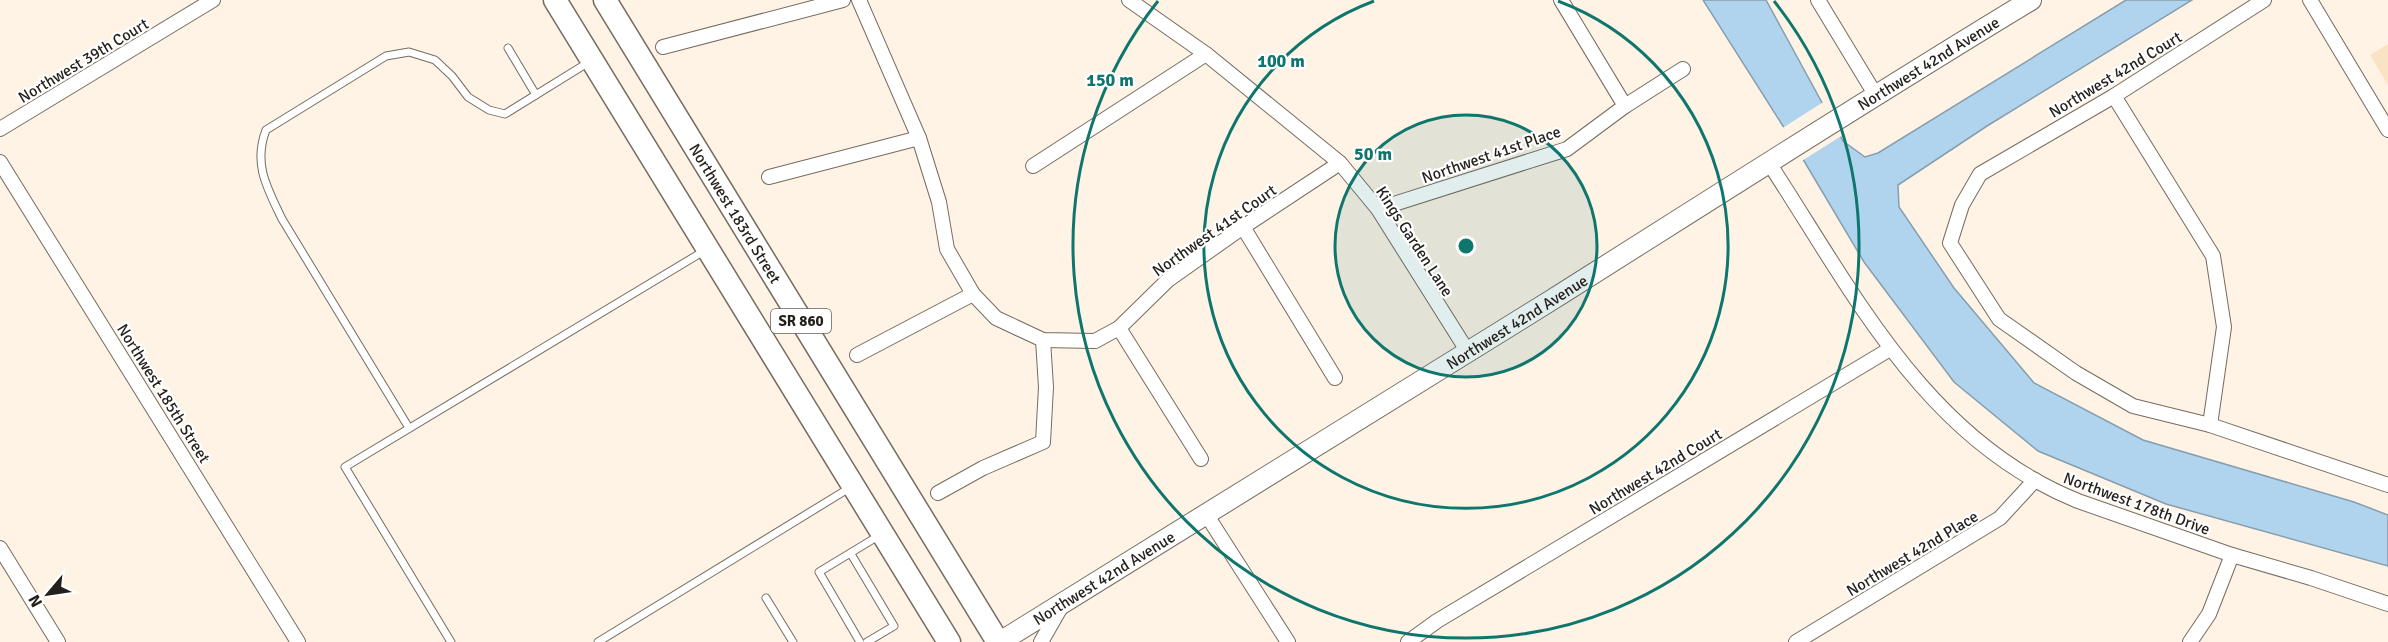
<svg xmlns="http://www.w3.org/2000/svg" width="2388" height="642" font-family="Signika,sans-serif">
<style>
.green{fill:#fae3c5}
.water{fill:#b0d4ed;stroke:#869eae;stroke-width:1.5}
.pier{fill:#fff3e5}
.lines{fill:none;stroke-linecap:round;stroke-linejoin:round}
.lane-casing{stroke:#756c5f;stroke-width:9}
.street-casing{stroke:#756c5f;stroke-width:16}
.secondary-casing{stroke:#756c5f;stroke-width:22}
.primary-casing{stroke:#756c5f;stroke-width:25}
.lane{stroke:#fff;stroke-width:7}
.street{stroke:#fff;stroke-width:14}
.secondary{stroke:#fff;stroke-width:20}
.primary{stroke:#fff;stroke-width:22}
.ring{fill:none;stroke:#0f766e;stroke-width:3}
.labels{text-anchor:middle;stroke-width:4.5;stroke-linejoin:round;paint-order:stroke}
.shield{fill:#fff;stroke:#65625f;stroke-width:1.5}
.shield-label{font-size:15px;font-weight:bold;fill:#231f1a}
.street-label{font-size:16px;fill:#231f1a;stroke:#fff}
.centre{fill:#0f766e;stroke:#fff;stroke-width:3}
.ring-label{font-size:18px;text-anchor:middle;font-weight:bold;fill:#0f766e;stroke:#fff;stroke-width:4.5;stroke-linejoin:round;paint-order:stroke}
</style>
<rect width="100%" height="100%" fill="#fff3e5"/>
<!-- green -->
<polygon class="green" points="2388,44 2388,85 2370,55"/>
<!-- water -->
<polygon class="water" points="1703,0 1766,0 1843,141 1865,157 1878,153 2126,0 2192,0 1987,126 1898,185 1899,207 1954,288 2034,383 2143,440 2354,502 2388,515 2388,566 2166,504 2038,451 1954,382 1864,262 1788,134"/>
<!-- pier -->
<polygon class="pier" points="1825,101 1843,135 1800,162 1781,129"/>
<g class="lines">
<defs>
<g id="lane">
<polyline points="508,48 536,95"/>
<path d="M409 428 282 219C267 188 253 164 266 130L386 56 409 52 435 60 452 76 468 97 489 110 505 114 589 62"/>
<polyline points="851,554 894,626 867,642"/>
<polyline points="766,598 793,642"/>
<polyline points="451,642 345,467 704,251"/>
<polyline points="598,642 851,487"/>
<polyline points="860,642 819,572 880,535"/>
</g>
<g id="street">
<polyline points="859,0 919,138 939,202 947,249 973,294 996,318 1043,340 1095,341 1119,328 1168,280 1243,227 1340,163"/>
<polyline points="1129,0 1206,54 1340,163 1378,209 1468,352"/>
<polyline points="1818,0 1875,94"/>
<polyline points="2264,0 2114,96 1980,174 1962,205 1950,243 1999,319 2076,373 2133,406 2210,425 2388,485"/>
<polyline points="2310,0 2388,130"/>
<polyline points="663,47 843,0"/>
<polyline points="2114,96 2213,256 2224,327 2210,425"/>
<polyline points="1625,106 1683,69"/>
<polyline points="0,129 213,0"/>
<polyline points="0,162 298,642"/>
<path d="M1769 163C1854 293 1926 440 2078 501L2232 555 2311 578 2388 604"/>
<polyline points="1033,166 1206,54"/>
<polyline points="769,177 919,138"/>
<polyline points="1378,209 1567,149 1625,106 1561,0"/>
<polyline points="1243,227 1335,378"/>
<polyline points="1119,328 1201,459"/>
<polyline points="857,355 973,294"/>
<polyline points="938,493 983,468 1043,442 1046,387 1043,340"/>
<polyline points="1206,514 1288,642"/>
<polyline points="0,548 58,642"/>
<polyline points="1041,642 1061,607"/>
<polyline points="1408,642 1437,621 1890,349"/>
<polyline points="1796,642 2000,518 2035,480"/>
<polyline points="2190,642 2209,614 2232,555"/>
</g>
<g id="secondary">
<path id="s1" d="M1000 642C1183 528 1367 416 1550 301 1710 200 1869 98 2031 0"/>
</g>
<g id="primary">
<polyline points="555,0 949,642"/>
<path id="s2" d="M605 0 998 642"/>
</g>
</defs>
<!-- lane casing -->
<use href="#lane" class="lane-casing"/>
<!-- street casing -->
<use href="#street" class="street-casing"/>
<!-- secondary casing -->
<use href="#secondary" class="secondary-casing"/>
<!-- primary casing -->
<use href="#primary" class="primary-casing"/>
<!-- lane -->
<use href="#lane" class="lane"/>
<!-- street -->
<use href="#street" class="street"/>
<!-- secondary -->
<use href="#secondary" class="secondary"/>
<!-- primary -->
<use href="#primary" class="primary"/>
</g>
<!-- distance rings -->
<circle cx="1466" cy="246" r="131" fill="#0f766e" fill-opacity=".12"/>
<g class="ring">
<circle cx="1466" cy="246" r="131"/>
<path d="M1558 1A262 262 0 1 1 1374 1"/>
<path d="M1774 1A393 393 0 1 1 1158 1"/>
</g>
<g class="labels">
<!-- shield labels -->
<rect class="shield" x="771" y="309" width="60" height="24" rx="4.5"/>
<g class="shield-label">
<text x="801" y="326">SR 860</text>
</g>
<!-- street labels -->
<g class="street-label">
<text transform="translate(83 60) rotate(-31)" y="6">Northwest 39th Court</text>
<text dy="6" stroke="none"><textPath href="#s1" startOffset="1094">Northwest 42nd Avenue</textPath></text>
<text transform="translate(2115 74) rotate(-31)" y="6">Northwest 42nd Court</text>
<text transform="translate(1491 154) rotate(-19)" y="6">Northwest 41st Place</text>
<text dy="6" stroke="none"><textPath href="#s2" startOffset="250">Northwest 183rd Street</textPath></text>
<text transform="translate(1214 230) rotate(-35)" y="6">Northwest 41st Court</text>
<text transform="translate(1415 241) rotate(57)" y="6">Kings Garden Lane</text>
<text dy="6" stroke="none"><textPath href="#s1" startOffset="608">Northwest 42nd Avenue</textPath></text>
<text transform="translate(164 393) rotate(58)" y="6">Northwest 185th Street</text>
<text transform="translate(1655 471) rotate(-31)" y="6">Northwest 42nd Court</text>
<text transform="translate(2137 503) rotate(20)" y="6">Northwest 178th Drive</text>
<text transform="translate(1912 553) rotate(-31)" y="6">Northwest 42nd Place</text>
<text dy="6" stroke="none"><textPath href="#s1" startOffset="122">Northwest 42nd Avenue</textPath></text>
</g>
</g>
<circle cx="1466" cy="246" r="9" class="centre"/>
<g class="ring-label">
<text x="1281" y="67">100 m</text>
<text x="1110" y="86">150 m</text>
<text x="1373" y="160">50 m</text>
</g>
<!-- north arrow -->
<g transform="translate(48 594) rotate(241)" stroke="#ffffff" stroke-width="4.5" paint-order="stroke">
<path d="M0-4.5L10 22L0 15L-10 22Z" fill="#231f1a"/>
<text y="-9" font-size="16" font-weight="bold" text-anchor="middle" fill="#231f1a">N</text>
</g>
</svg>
